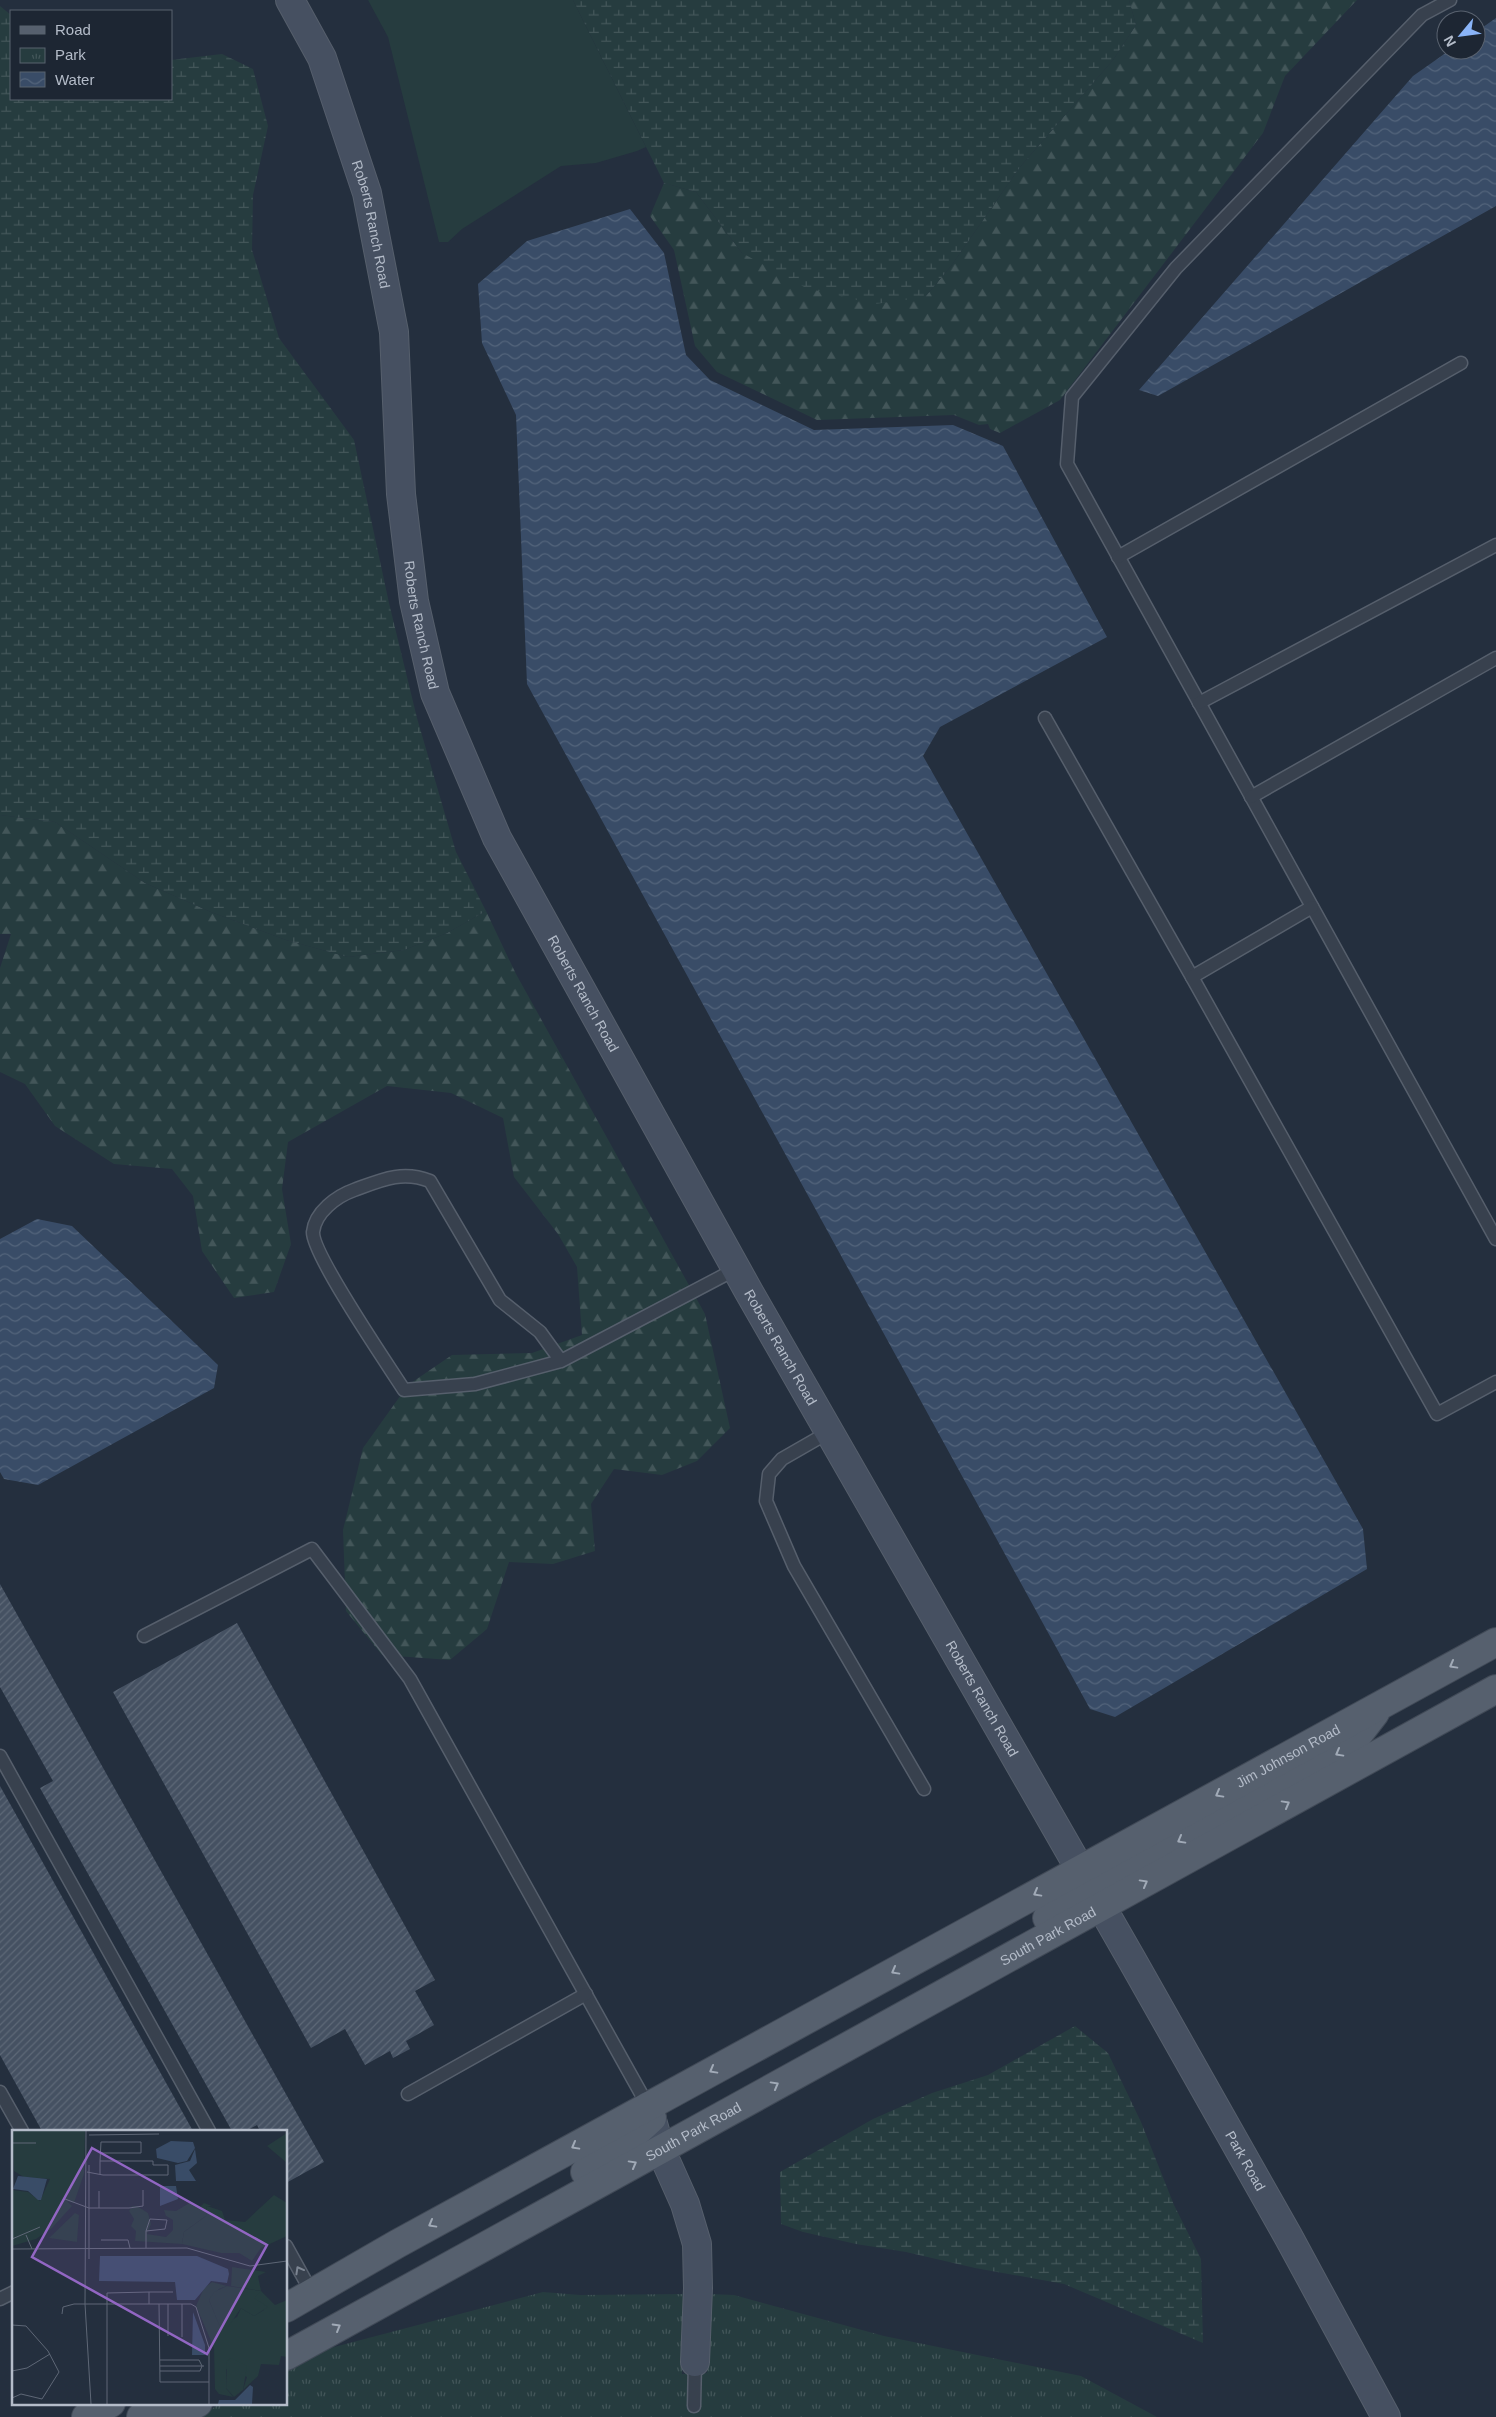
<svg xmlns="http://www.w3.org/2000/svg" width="1496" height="2417" font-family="Helvetica,sans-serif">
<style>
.grass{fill:#263c3f}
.forest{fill:url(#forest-firs)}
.wetland{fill:url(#wetland-marsh)}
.park{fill:url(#park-tufts)}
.water{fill:url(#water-waves)}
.building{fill:url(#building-hatch)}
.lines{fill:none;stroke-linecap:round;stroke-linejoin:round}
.lane-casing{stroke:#565f6c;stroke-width:15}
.secondary-casing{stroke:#565f6c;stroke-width:30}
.primary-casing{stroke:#414a57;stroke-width:30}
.lane{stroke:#38414e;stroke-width:12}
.secondary{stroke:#465061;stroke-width:28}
.primary{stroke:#56606e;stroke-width:28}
.oneway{stroke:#a1aab7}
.oneway2{stroke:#7c8592}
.labels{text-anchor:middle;stroke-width:5;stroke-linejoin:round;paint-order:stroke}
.street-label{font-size:14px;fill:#b4bcc9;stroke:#1d2633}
.inset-road{fill:none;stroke:#5e6776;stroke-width:1}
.view{fill:#9266c3;fill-opacity:0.15;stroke:#9266c3;stroke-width:2.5}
.inset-edge{fill:none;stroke:#b4bcc9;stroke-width:2.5}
</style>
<defs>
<pattern id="forest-firs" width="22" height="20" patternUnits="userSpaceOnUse" patternTransform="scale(1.25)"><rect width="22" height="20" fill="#263c3f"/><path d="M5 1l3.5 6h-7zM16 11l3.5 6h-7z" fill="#435659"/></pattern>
<pattern id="wetland-marsh" width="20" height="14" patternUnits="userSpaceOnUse" patternTransform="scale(1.25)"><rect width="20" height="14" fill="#263c3f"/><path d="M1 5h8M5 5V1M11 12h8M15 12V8" fill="none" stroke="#435659"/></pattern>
<pattern id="park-tufts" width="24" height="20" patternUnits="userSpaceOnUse" patternTransform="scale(1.25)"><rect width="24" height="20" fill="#263c3f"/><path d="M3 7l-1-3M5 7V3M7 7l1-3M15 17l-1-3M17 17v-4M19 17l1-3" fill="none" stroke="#435659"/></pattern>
<pattern id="water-waves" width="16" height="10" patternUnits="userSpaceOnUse" patternTransform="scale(1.25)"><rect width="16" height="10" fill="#394c67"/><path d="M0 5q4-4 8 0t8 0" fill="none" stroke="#53647b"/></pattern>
<pattern id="building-hatch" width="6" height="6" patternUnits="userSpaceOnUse" patternTransform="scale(1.25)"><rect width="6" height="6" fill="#455162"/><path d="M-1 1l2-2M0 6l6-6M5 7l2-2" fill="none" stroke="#5d6877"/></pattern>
</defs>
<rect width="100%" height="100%" fill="#242f3e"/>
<!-- grass -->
<polygon class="grass" points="368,0 573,0 646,147 637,151 596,163 561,166 462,229 448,242 439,242 388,37"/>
<!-- forest -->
<g class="forest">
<polygon points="1129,0 1357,0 1285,76 1263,133 1060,400 1000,433 990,429 988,424 979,425 954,415 817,420 717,372 695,346 674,250 650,216 664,183 696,192 742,253 925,297 951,266 1020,167 1113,60 1136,25"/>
<polygon points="0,815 55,822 145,883 211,912 286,940 348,957 404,950 447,933 486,911 516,974 705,1314 730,1428 697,1461 662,1475 614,1469 591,1504 595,1551 553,1564 509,1562 487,1629 450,1660 382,1655 346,1611 343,1530 363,1448 408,1385 452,1355 532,1353 582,1335 577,1267 558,1234 514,1177 503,1118 451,1093 387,1086 288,1142 282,1189 291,1244 274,1292 234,1298 202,1251 193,1196 172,1169 114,1164 55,1126 25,1084 0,1072 0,968 11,934 0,934"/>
</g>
<!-- wetland -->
<g class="wetland">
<polygon points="573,0 1129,0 1136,25 1113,60 1020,167 951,266 925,297 875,304 806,288 742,253 696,192 664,183"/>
<polygon points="0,6 11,15 11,99 171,99 171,60 222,54 253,69 268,126 253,195 252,250 279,338 354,440 389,603 417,718 456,852 486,911 447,933 404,950 348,957 286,940 211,912 145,883 55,822 0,815"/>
<polygon points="1075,2026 1108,2053 1141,2122 1174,2205 1201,2259 1203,2343 1064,2284 975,2268 906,2252 856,2244 803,2232 781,2224 780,2172 873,2119 932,2093 988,2075"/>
</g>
<!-- park -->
<polygon class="park" points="543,2292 580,2295 685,2294 682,2374 707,2373 710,2294 734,2295 884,2336 1081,2376 1157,2417 196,2417 222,2403 286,2403 286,2368 319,2351"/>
<!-- water -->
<g class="water">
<polygon points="1496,18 1496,206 1158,396 1139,390 1413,76 1450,50 1476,50 1476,32"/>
<polygon points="630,209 664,253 686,355 710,380 814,430 953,425 1003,446 1107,637 940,727 923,756 1363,1529 1367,1569 1115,1717 1090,1709 527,684 516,415 482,343 478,284 527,241"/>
<polygon points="37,1219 72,1226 218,1365 214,1388 38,1485 4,1479 0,1472 0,1239"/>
</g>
<!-- building -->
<g class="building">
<polygon points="0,1584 324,2162 286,2183 286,2131 260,2131 257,2125 246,2131 232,2131 40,1788 53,1781 0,1687"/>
<polygon points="237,1623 435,1980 415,1991 434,2025 406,2041 410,2049 393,2058 390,2051 365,2065 345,2029 311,2048 113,1692"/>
<polygon points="0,1786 193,2131 42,2131 0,2055"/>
</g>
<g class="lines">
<defs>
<g id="lane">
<polyline points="1450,0 1422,15 1176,268 1072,397 1067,464 1496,1239"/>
<polyline points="1118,557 1461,363"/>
<polyline points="1199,703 1496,545"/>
<polyline points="1045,718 1192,977"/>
<polyline points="1251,797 1496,658"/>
<polyline points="1312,907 1192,977 1437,1414 1496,1382"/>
<path d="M561 1361 475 1384 404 1390C388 1365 312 1254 313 1232 315 1212 337 1196 354 1190 381 1180 402 1170 430 1181L500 1300 540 1332 561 1361 736 1269"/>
<polyline points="829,1432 782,1459 769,1474 766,1501 794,1566 924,1789"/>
<polyline points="144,1636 312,1549 410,1679 648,2106"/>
<polyline points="0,1756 209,2131"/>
<polyline points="0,2092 22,2131"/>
<polyline points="408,2094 586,1994"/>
<polyline points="286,2246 312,2293"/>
<polyline points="0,2299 14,2292"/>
<polyline points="694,2406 695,2362"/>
</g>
<g id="secondary">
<path id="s1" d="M290 0 322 58 367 193 394 332 401 494 414 601 435 693 497 838 749 1292 1132 1960 1288 2236 1386 2417"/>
<polyline points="648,2106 660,2148 685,2204 697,2244 698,2288 695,2362"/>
</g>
<g id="primary">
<polyline points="1047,1918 1091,1889 1348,1748 1375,1713"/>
<polyline points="585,2172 605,2161 652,2118"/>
<path id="s2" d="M286 2308 397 2244 1496 1642"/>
<path id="s3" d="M286 2356 1496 1689"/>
<polyline points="86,2417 111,2403"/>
<polyline points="141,2417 166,2403"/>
<polyline points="172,2417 198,2403"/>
</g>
</defs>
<!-- lane casing -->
<use href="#lane" class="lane-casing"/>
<!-- secondary casing -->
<use href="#secondary" class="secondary-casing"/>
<!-- primary casing -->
<use href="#primary" class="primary-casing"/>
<!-- lane -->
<use href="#lane" class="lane"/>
<!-- secondary -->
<use href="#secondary" class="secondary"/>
<!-- primary -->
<use href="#primary" class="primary"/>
</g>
<!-- one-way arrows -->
<defs><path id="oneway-chevron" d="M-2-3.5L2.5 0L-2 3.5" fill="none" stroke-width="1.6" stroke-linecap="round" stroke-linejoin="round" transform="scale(1.25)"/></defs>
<g class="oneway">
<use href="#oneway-chevron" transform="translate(1453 1665) rotate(151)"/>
<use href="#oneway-chevron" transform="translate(1339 1753) rotate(151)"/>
<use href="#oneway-chevron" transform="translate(1219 1794) rotate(151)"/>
<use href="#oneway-chevron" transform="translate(1286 1804) rotate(-29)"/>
<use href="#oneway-chevron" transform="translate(1181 1840) rotate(151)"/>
<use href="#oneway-chevron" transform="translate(1144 1883) rotate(-29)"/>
<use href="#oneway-chevron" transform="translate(1037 1893) rotate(151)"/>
<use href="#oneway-chevron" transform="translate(895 1971) rotate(151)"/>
<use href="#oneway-chevron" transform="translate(713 2070) rotate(151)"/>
<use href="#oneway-chevron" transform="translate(775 2085) rotate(-29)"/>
<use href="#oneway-chevron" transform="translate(575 2146) rotate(151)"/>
<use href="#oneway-chevron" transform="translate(633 2164) rotate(-29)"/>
<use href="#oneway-chevron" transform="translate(432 2224) rotate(151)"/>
<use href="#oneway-chevron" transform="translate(337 2327) rotate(-30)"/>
</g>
<use class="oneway2" href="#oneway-chevron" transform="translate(299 2270) rotate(-119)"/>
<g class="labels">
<!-- street labels -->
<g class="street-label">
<text dy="5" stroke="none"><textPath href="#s1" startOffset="240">Roberts Ranch Road</textPath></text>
<text dy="5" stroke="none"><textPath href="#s1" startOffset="645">Roberts Ranch Road</textPath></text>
<text dy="5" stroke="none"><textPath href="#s1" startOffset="1050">Roberts Ranch Road</textPath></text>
<text dy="5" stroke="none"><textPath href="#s1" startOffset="1455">Roberts Ranch Road</textPath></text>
<text dy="5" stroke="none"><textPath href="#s1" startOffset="1860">Roberts Ranch Road</textPath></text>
<text dy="5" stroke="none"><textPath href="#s2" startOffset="1144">Jim Johnson Road</textPath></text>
<text dy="5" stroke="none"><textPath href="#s3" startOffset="870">South Park Road</textPath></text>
<text dy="5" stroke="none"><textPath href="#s3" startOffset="465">South Park Road</textPath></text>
<text dy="5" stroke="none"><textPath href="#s1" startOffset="2392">Park Road</textPath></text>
</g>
</g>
<!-- overview -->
<g transform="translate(12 2130)">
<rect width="275" height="275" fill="#242f3e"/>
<path d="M220 137 254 142 246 146 249 161 219 156Z" fill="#263c3f"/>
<path d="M275 3V33L255 16ZM179 72 187 78 192 73 200 76H195L194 86 172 102 170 114 123 111 124 101 119 96 122 89 117 81 120 76H125L136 83 139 94 135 104 154 107 161 100V90L154 86 152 80 164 81ZM200 152 215 156 207 159 197 170 208 196 225 187 229 178 242 186 252 180 249 173 241 168 244 162 249 161 263 175 275 170V227L269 226 267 235 249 234 246 246 231 260 235 247 214 239V258L221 267 207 264 203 259 202 218 184 176 192 158Z" fill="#263c3f"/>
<path d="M262 65 275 73V106L249 118 240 131 227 123H209L170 114 172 102 194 86 195 76 210 81 213 90 233 92ZM63 83 67 85 65 112 37 108ZM215 156 249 161 242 168 256 177 242 186 229 178 216 197H208L197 170 202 162ZM219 228 235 236 231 260 222 267 214 258 215 231Z" fill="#263c3f"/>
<path d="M0 1H73L72 44 62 73 55 71 60 76 40 98 24 109 0 116V60L16 62 28 71 38 49 12 47 2 41Z" fill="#263c3f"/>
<path d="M159 11 181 12 183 18 175 31 166 33 145 28 144 19ZM183 19 185 33 177 40 184 51H164L163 35 178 31ZM6 46 35 49 29 70H26L16 61 1 59ZM148 56H164L166 69 148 76ZM88 126H185L216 139 217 144 215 153 199 151 183 170H165L163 152 87 151ZM181 182 193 215V225H180ZM238 255 241 257 240 274H206L207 270H223Z" fill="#394c67"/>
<path class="inset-road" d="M74 1 73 174 79 274M77 5 147 4M0 13H24M88 31 89 12H129V23H89M75 42 91 45H156V35H141V31H88V44M87 61V78M53 69 77 78H117L131 76V60M14 105 20 119M0 109 28 97M89 110H116L118 118M134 118V101L153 99 155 90 138 89 134 101M0 119 175 118 238 136 275 131M77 129V35M137 162H161M147 174 148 252H197M170 174V207M50 184 51 177 62 174H179L184 177 197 218V274M0 195 14 196 36 221 47 242 30 269 9 264 0 268M156 206V174M148 230H187L190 236 188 241H148M148 236H192M0 241 15 238 38 224M95 274V163L137 162V174"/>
<path class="view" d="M80 18 255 115 195 224 20 127Z"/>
<rect width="275" height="275" class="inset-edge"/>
</g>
<!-- legend -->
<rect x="10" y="10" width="162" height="90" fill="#1d2633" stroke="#59626f"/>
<rect x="20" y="26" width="25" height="8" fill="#56606e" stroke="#59626f"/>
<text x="55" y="35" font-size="15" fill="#b4bcc9">Road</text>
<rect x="20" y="48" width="25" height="15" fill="url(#park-tufts)" stroke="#59626f"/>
<text x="55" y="60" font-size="15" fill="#b4bcc9">Park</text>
<rect x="20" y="72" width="25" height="15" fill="url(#water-waves)" stroke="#59626f"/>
<text x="55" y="85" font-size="15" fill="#b4bcc9">Water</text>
<!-- north arrow -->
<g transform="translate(1461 35) rotate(241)"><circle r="24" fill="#1d2633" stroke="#59626f"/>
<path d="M0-4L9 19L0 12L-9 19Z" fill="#8ab4f8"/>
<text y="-8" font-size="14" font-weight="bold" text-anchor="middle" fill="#b4bcc9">N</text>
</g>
</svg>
